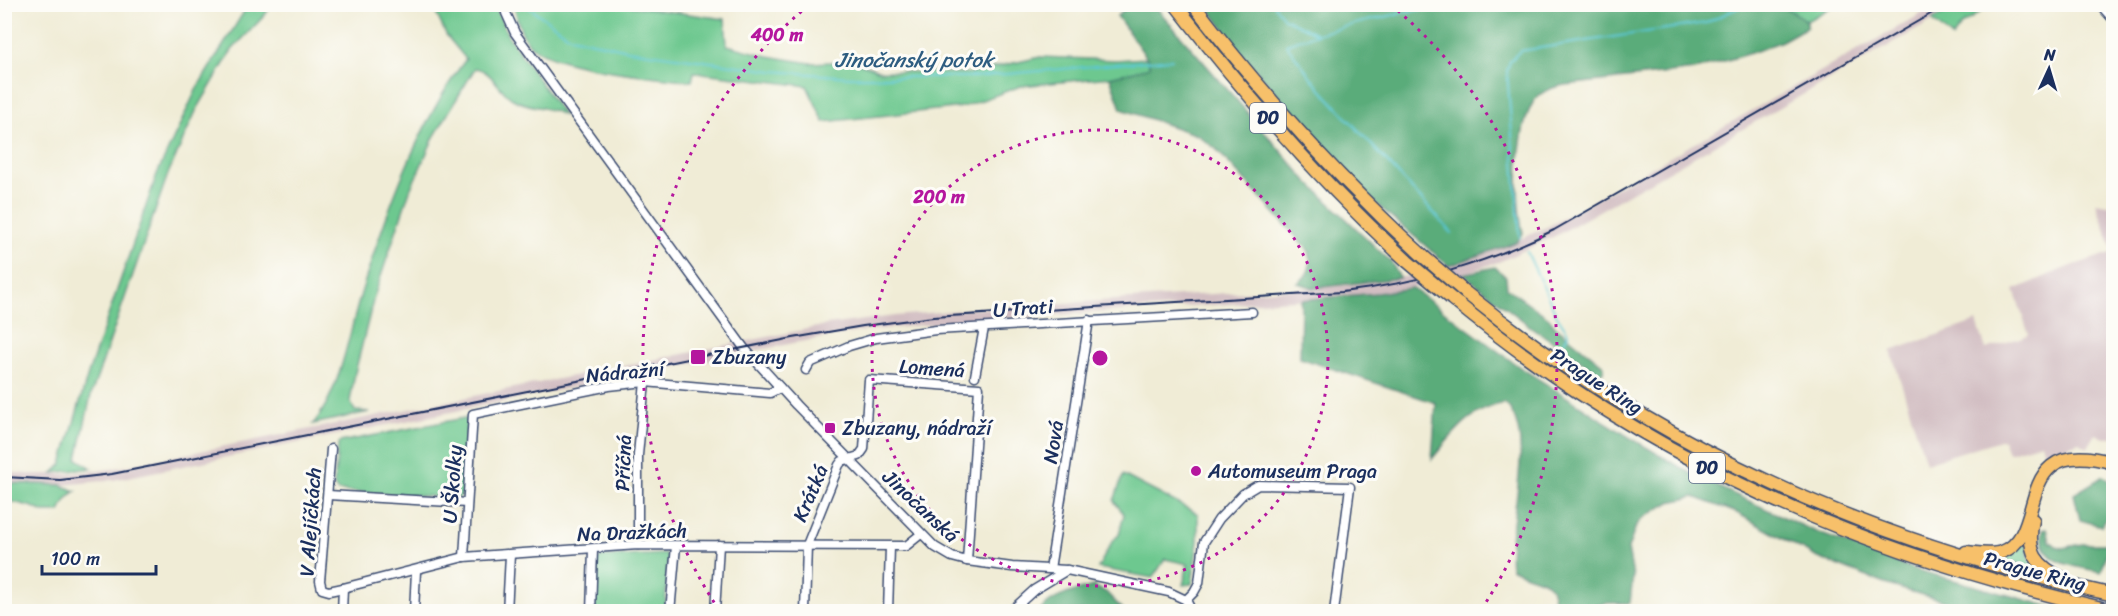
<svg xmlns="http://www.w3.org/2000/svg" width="2118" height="616" font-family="Sriracha,sans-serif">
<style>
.industrial{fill:#d2bec2}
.green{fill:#6dc88f;stroke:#447c76;stroke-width:1.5}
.forest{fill:#5aac7a;stroke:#3a6e6c;stroke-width:1.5}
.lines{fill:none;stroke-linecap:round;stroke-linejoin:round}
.stream{stroke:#5bc7d3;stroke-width:2}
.minor-casing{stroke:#3b4b70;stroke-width:11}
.highway-casing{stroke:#3b4b70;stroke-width:15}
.minor{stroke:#fff;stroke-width:8}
.highway{stroke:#f7c06b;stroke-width:12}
.rail{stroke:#1b2f5e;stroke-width:2}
.minor-bridge-casing{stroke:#3b4b70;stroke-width:11;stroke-linecap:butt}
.highway-bridge-casing{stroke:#3b4b70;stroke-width:15;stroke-linecap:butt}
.minor-bridge{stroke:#fff;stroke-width:8}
.highway-bridge{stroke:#f7c06b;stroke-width:12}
.ring{fill:none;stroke:#b5179e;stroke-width:3;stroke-dasharray:3 6}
.poi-dot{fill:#b5179e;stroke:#fdfcf7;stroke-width:2}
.labels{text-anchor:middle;stroke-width:6;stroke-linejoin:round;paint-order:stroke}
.shield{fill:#fdfcf7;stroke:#5f6c8c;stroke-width:1.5}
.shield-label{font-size:18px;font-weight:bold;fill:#1b2f5e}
.street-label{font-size:20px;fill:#1b2f5e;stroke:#fdfcf7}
.poi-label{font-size:20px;fill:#1b2f5e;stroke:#fdfcf7;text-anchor:start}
.water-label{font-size:21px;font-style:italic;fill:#2e5d81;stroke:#fdfcf7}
.centre{fill:#b5179e;stroke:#fdfcf7;stroke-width:3}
.ring-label{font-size:18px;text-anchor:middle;font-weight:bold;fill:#b5179e;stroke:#fdfcf7;stroke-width:6;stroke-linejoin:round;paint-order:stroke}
</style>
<rect width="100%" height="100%" fill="#fdfcf7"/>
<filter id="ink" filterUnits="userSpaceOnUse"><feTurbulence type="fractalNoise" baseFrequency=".0167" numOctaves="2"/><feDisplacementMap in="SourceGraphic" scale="12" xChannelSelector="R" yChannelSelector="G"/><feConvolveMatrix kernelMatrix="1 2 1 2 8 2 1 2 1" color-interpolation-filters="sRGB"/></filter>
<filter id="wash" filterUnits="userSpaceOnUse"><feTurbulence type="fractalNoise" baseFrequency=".008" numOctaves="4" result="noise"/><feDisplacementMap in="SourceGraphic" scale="24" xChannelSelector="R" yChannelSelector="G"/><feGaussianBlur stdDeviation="1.35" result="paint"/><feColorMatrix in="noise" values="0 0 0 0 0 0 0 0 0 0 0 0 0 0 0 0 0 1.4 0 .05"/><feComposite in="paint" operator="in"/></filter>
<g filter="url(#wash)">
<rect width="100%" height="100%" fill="#f0ecd6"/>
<!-- industrial -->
<g class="industrial">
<polygon points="1937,5 1960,5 1557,235 1501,261 1437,282 1395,291 1343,297 973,320 864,331 794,343 113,480 61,485 5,483 5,472 28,474 67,474 111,469 827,325 895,316 972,309 1342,286 1393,279 1434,271 1497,250 1551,225"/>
<polygon points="2096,203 2113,206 2113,438 2104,438 2096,434 2088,447 2079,442 2044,454 2041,443 2008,453 2003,439 1926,463 1891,351 1977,321 1986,349 2029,335 2014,290 2063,269 2113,252"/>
</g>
<!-- green -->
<g class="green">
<path d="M514 4H615L725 19 727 45 768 56 810 63 853 61 881 71 970 73 1040 57 1116 60 1147 58 1150 68 1110 77 1021 86 963 107 824 122 807 86 694 72 692 81C657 76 545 69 526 40 520 31 516 15 514 4Z"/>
<polygon points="1960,4 1990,5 1962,25 1952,38 1932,20"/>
<polygon points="248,5 272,5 264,16 232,50 196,111 168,174 91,395 77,459 92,468 53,473 62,464 88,374 157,174 197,88"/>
<path d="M432 5H497L496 8 508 36 564 116C548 105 528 109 511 98 498 89 491 70 475 68L434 137 410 190 374 297 355 373 350 401 355 411 369 412 313 424C342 389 349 330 363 287 387 210 418 124 466 59L447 36Z"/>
<polygon points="1780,5 1835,5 1807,21"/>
<polygon points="464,418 467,420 463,494 459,498 338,491 334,486 338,445 340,442"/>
<polygon points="1123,475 1198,514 1198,541 1192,584 1183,585 1188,564 1165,559 1153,578 1098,568 1113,540 1119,535 1124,514 1114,501"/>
<path d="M5 483 61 485 76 491C67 496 64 503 60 512H43L33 507 5 500Z"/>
<polygon points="2025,538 2029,557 2036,568 2000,559 2014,552"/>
<polygon points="665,554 668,557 665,611 595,612 597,560 601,557"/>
</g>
<!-- forest -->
<g class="forest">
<path d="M1289 4H1352L1353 8 1390 4H1780L1807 21V27L1782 41 1754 52 1695 70 1566 85C1554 87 1542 90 1534 101 1516 129 1515 201 1523 233L1517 242 1449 266 1348 180 1308 130 1242 54 1206 5Z"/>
<path d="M1130 5H1154L1307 181 1391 262 1400 278 1314 288 1298 283C1310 274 1312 265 1309 251L1216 149 1197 135 1121 109 1110 77 1150 67 1147 58 1117 16Z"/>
<polygon points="1495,267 1506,277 1507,288 1549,318 1555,326 1601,363 1604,367 1603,372 1599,373 1531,327 1463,274"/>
<path d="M1412 288 1521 368 1629 437 1697 477 1816 532 1917 570 2066 611H1978L1888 585 1816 557 1737 513 1694 497 1670 502 1643 518 1636 526 1628 549 1633 576 1630 603C1620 604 1611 602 1601 604 1583 606 1573 616 1555 606 1552 582 1550 583 1529 576 1523 574 1517 571 1511 568 1505 523 1539 438 1505 403 1470 409 1454 433 1432 459L1436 403 1300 358 1301 300 1378 293Z"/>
<polygon points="2104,476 2113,484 2113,509 2101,526 2080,520 2074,494"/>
<path d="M2047 528 2050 541 2056 546 2063 548 2082 544H2106L2109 547 2101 572C2075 566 2037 565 2043 529Z"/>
<path d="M1093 586 1106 592 1124 611H1040C1052 596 1075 591 1093 586Z"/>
</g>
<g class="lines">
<!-- stream -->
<g class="stream">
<polyline points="524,4 571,37 628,50 773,71 850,77 974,77 1172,59"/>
<polyline points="1273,4 1284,18 1317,34"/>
<path d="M1446 4C1392 15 1338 26 1286 44L1316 84 1452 233"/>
<polyline points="1520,238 1507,71 1510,61 1520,51 1706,23 1746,4"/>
<polyline points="1527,252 1557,316 1567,331 1568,335 1562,345"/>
</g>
</g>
</g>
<g filter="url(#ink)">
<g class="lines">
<defs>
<g id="minor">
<polyline points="504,4 506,13 515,33 744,348 796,405 935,547 952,557 967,561 1012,567 1067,570 1169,592 1186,600 1192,612"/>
<polyline points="2110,4 2104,9 2114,20"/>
<polyline points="806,370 810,363 849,346 876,338 936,330 1252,312"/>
<polyline points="975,376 984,328"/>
<polyline points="331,449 320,581 322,589 329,591 343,588 342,612"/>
<polyline points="328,495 467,503"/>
<polyline points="638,545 638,455 645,382"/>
<polyline points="464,557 473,414 609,386 645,382 770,393 780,388"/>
<polyline points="1050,569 1089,320"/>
<polyline points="343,588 464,557 638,545 906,546 921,534"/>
<polyline points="1186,600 1194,592 1199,583 1204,542 1219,519 1243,494 1258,485 1350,487 1334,612"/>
<polyline points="414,612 416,571"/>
<polyline points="507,612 510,555"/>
<polyline points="591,612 593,549"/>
<polyline points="670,612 676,546"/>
<polyline points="715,612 719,545"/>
<polyline points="805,612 807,545 839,465 842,461 859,456 864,449 869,380 979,388 967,561"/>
<polyline points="888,612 890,547"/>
<polyline points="1010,612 1034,590 1067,570"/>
</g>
<g id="highway">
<path d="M1175 4C1246 96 1322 183 1407 261"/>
<path d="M1193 4C1263 95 1339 179 1424 257"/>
<path d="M1466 293C1659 449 1872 543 2114 595"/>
<path d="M1452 299C1651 463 1863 554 2114 611"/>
<path d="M2033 520C2026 552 2036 566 2064 579"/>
<path d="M1966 552C1977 553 1991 556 2002 552 2051 534 2008 433 2114 463"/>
</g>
</defs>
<!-- minor casing -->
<use href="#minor" class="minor-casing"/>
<!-- highway casing -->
<use href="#highway" class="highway-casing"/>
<!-- minor -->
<use href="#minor" class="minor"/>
<!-- highway -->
<use href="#highway" class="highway"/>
<!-- rail -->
<path class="rail" d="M4 477 60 480 112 474 793 338 863 326 933 317 1342 292C1420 283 1484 264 1554 230L1948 4"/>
<defs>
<polyline id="minor-bridge" points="2113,612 2114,607"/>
<g id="highway-bridge">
<polyline points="1424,257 1466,293"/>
<polyline points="1407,261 1452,299"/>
</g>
</defs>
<!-- minor-bridge casing -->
<use href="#minor-bridge" class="minor-bridge-casing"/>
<!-- highway-bridge casing -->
<use href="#highway-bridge" class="highway-bridge-casing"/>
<!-- minor-bridge -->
<use href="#minor-bridge" class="minor-bridge"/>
<!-- highway-bridge -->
<use href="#highway-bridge" class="highway-bridge"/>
</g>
</g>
<!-- distance rings -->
<g class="ring">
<circle cx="1100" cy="358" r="228"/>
<path d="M719 610A457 457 0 0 1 809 5M1391 5A457 457 0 0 1 1481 610"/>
</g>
<!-- markers -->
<g class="poi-dot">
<rect x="690" y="349" width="16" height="16" rx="3"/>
<rect x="824" y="422" width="12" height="12" rx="3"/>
<circle cx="1196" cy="471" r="6"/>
</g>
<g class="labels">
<!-- shield labels -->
<g class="shield">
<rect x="1250" y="103" width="36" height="30" rx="4.5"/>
<rect x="1689" y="453" width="36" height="30" rx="4.5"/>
</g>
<g class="shield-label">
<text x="1268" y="124">D0</text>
<text x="1707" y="474">D0</text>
</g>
<!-- street labels -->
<g class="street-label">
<text transform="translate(1023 308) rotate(-4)" y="7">U Trati</text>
<text transform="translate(932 368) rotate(4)" y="7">Lomená</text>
<text transform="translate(625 372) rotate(-5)" y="7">Nádražní</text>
<text transform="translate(1597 381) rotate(33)" y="7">Prague Ring</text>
<text transform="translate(1053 442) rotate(-81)" y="7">Nová</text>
<text transform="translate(623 463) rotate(-88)" y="7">Příčná</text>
<text transform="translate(452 484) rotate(-86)" y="7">U Školky</text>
<text transform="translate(810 493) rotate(-67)" y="7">Krátká</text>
<text transform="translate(921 506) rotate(43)" y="7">Jinočanská</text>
<text transform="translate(310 522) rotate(-86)" y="7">V Alejíčkách</text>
<text transform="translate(632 532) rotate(-2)" y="7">Na Dražkách</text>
<text transform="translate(2035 571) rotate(15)" y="7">Prague Ring</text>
</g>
<!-- poi labels -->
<g class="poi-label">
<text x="712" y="364">Zbuzany</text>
<text x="842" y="435">Zbuzany, nádraží</text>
<text x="1208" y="478">Automuseum Praga</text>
</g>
<!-- water labels -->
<g class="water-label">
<text x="914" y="67">Jinočanský potok</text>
</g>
</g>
<circle cx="1100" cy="358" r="9" class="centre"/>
<g class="ring-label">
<text x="777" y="41">400 m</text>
<text x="939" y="203">200 m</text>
</g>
<!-- margin -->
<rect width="2118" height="616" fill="none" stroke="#fdfcf7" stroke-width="24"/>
<!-- north arrow -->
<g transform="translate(2049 69) rotate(4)" stroke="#fdfcf7" stroke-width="4.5" paint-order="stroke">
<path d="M0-4.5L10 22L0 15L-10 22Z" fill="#1b2f5e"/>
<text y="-9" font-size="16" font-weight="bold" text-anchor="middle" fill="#1b2f5e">N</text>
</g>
<!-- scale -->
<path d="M42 565v9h114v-9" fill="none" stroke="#1b2f5e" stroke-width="3"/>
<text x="51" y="565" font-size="18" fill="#1b2f5e" stroke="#fdfcf7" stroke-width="4.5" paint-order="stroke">100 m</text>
</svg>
